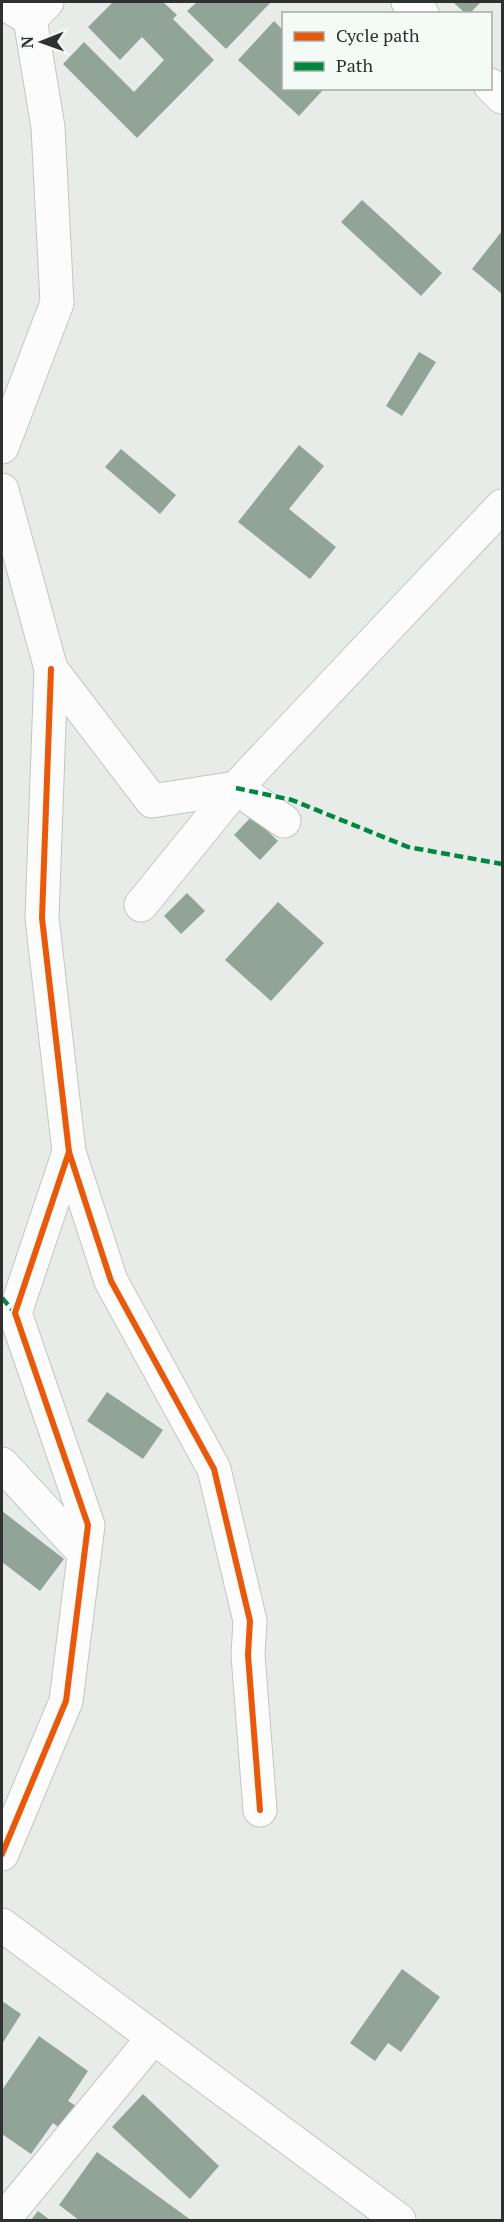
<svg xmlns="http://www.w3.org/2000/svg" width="504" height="2222" font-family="'PT Serif',serif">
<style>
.building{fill:#91a497}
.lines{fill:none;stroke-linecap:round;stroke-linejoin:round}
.minor-casing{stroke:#c3c6c4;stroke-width:35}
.minor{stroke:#fcfcfc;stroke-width:33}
.quiet{stroke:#00873e;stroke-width:4.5;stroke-dasharray:9 4.5;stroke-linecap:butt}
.cycleway-casing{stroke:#f4faf5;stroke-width:10}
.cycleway{stroke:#e8590c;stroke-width:6}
</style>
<rect width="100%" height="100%" fill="#e8ece9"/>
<!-- building -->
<g class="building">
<polygon points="113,2 163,2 177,15 173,19 214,60 137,138 63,64 84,42 134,92 164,60 142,37 120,60 88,27"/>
<polygon points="197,2 271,2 226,49 187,11"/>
<polygon points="453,2 481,2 469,14 466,14"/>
<polygon points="274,21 284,31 284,88 321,88 323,90 299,116 238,60"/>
<polygon points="362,200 442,273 421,296 341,222"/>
<polygon points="502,231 502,294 472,269"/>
<polygon points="419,352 436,362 402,416 386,406"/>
<polygon points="299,445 324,466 289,509 336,547 310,579 238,522"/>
<polygon points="121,449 176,495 160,514 105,467"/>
<polygon points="252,816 278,841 260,860 234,835"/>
<polygon points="187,893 205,911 181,934 164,916"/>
<polygon points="278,902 324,943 271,1001 225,960"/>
<polygon points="107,1392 163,1430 143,1459 87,1421"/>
<polygon points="2,1511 64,1559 40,1591 2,1562"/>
<polygon points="402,1969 440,1997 401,2052 388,2043 375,2061 350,2043"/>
<polygon points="2,2001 21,2014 2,2044"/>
<polygon points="39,2036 88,2071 68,2101 76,2106 61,2129 53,2123 31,2154 2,2134 2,2090"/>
<polygon points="143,2094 219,2166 190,2199 112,2127"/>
<polygon points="97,2152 191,2220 79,2220 59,2205"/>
<polygon points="38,2211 50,2220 31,2220"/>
</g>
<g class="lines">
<defs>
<g id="minor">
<polyline points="2,2 30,19 47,2"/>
<polyline points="408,2 422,14"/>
<polyline points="490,85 502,97"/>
<polyline points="2,447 57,303 48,127 30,19"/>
<polyline points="2,490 51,669 152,801 236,788 284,821"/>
<polyline points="141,905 236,788 502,506"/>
<polyline points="69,1152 111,1281 214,1469 250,1621 248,1655 260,1810"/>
<polyline points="2,1464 84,1553"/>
<polyline points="2,1854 66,1701 88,1525 15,1313 69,1152 42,918 51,669"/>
<polyline points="2,1925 399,2220"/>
<polyline points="3,2220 153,2038"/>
</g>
</defs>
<!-- minor casing -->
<use href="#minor" class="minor-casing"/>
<!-- minor -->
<use href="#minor" class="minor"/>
<!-- quiet -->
<g class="quiet">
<polyline points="236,788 292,800 408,847 502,864"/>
<polyline points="2,1298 15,1313"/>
</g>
<defs>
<g id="cycleway">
<polyline points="69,1152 111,1281 214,1469 250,1621 248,1655 260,1810"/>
<polyline points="2,1854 66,1701 88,1525 15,1313 69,1152 42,918 51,669"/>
</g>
</defs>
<!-- cycleway casing -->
<use href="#cycleway" class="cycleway-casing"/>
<!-- cycleway -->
<use href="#cycleway" class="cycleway"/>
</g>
<!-- border -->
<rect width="504" height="2222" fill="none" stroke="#2f3130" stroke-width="6"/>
<!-- legend -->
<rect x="282" y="12" width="210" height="78" fill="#f4faf5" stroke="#a5aaa6" stroke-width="1.5"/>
<rect x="294" y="32" width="30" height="9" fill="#e8590c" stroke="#a5aaa6" stroke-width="1.5"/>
<text x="336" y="42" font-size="18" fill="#2f3130">Cycle path</text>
<rect x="294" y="62" width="30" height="9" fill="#00873e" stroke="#a5aaa6" stroke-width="1.5"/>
<text x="336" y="72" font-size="18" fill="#2f3130">Path</text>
<!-- north arrow -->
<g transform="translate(42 42) rotate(269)" stroke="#f4faf5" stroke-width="4.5" paint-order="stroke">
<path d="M0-4.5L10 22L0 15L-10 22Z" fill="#2f3130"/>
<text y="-9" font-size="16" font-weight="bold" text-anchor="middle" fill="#2f3130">N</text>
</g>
</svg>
